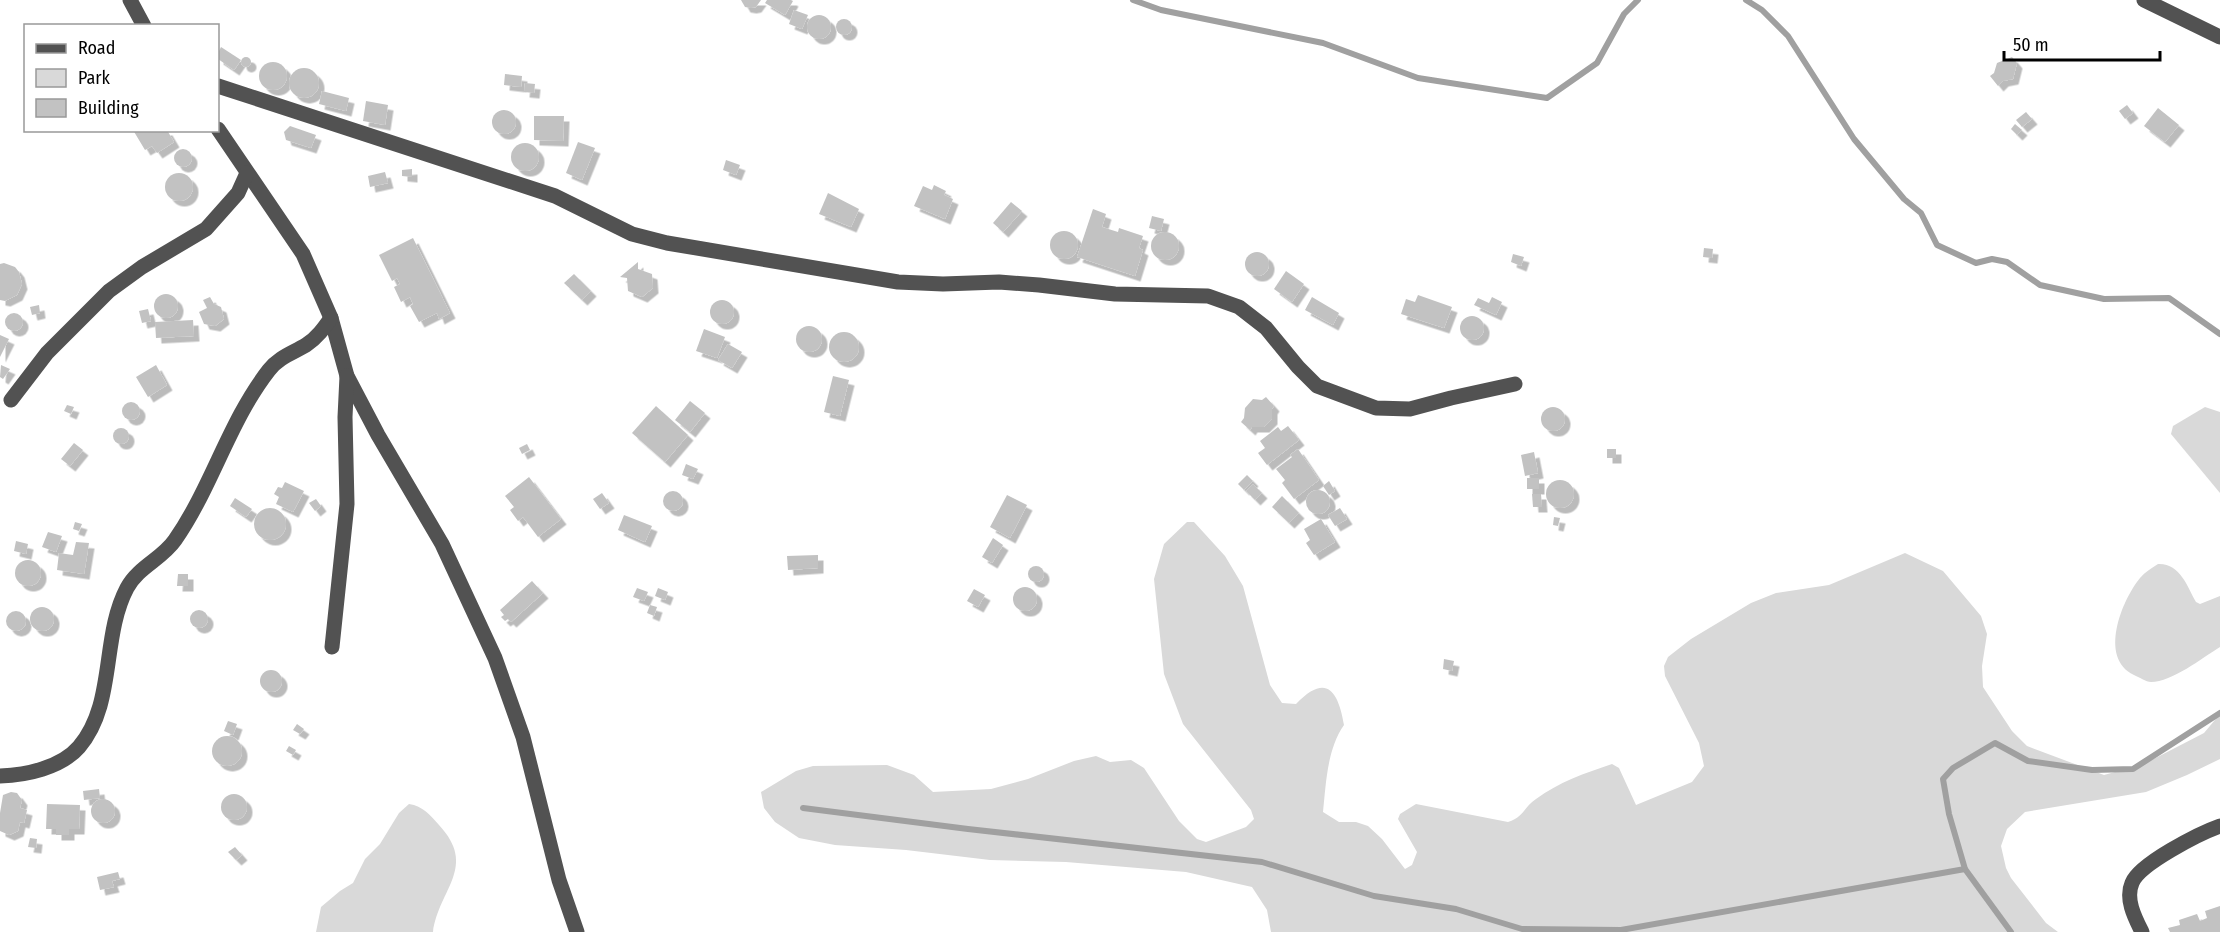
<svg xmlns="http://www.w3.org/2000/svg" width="2220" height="932" font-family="'Fira Sans Condensed',sans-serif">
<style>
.green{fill:#d9d9d9}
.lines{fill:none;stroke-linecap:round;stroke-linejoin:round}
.stream{stroke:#a0a0a0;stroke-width:6}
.building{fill:#c2c2c2;filter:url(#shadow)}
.minor{stroke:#525252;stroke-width:15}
</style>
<defs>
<filter id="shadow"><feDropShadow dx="5.5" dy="5.5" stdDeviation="0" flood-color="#0004"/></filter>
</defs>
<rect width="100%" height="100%" fill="#fff"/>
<!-- green -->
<g class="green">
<polygon points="2205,407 2220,412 2220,493 2171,434 2173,426"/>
<path d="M1187 522H1194L1225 556 1243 586 1270 685 1282 703 1296 704C1326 673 1338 690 1344 725 1327 749 1326 784 1323 812L1339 822H1356L1368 826 1382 839 1405 869 1412 865 1417 852 1398 819 1400 814 1416 804 1508 822C1524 817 1523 808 1536 799 1559 782 1585 773 1612 764L1619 768 1636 805 1692 782 1704 766 1699 743 1665 676 1664 666 1668 657 1691 639 1751 603 1776 593 1829 585 1905 553 1943 571 1981 616 1987 634 1982 666 1983 687 2012 731 2027 746 2104 775 2144 764 2204 733 2220 714V759L2187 775 2146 792 2025 812 2007 829 2001 846 2006 868 2011 878 2046 923 2058 932H1271L1267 910 1252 887 1186 872 1066 862 990 860 906 850 835 845 799 838 775 822 764 808 761 792 796 771 813 766 887 765 914 775 933 792 991 789 1028 779 1074 761 1096 756 1110 762 1131 760 1144 768 1179 821 1197 839 1206 842 1246 827 1254 819 1251 810 1183 724 1164 674 1154 579 1164 544Z"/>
<path d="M2158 564C2180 563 2187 586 2196 602L2200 604 2220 596V647C2202 658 2172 682 2151 682 2146 682 2139 677 2134 675 2098 658 2122 600 2140 578 2145 572 2152 568 2158 564Z"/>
<path d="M409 804C423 806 430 815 439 825 478 867 439 889 433 932H316L321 907 340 891 353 883 365 859 380 844 399 813Z"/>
</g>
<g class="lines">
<!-- stream -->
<g class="stream">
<polyline points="1133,0 1161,10 1323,43 1418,78 1547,98 1597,63 1624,14 1638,0"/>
<polyline points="1746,0 1762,10 1788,36 1854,139 1904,199 1921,213 1937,245 1976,263 1992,259 2007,262 2040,285 2104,299 2169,298 2220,334"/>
<polyline points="803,808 968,829 1262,862 1374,896 1456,909 1522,929 1621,930 1965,869"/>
<polyline points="2011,932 1965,869 1949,814 1943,779 1953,768 1995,743 2028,761 2092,770 2133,769 2220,713"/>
</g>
</g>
<!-- building -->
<g class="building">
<polygon points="741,0 761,0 756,7 751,8 745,7"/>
<polygon points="767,0 791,0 793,1 785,15 765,3"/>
<polygon points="794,10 808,15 802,29 789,24"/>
<circle cx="819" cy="27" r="12"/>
<circle cx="844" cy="27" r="8"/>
<polygon points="221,47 241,60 234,70 218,59 218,53"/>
<circle cx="246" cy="62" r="5"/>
<polygon points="2012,57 2017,63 2013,79 2003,81 1998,86 1990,76 1994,73 1997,63"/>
<circle cx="273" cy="76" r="14"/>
<circle cx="304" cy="83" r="15"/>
<polygon points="505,74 522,76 521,87 504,85"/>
<polygon points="525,83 535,84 534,93 524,92"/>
<polygon points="322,91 349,98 346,111 319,104"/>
<polygon points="366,101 388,105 385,125 363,121"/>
<polygon points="2127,105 2133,113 2125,119 2119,111"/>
<polygon points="2158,108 2179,125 2165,142 2144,126"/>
<circle cx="504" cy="122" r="12"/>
<polygon points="2026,112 2032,119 2022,127 2016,120"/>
<polygon points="534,116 564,116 563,141 534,140"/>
<polygon points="2015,124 2022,130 2017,135 2011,129"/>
<polygon points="290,126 316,135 311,148 286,140 284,132"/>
<polygon points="133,130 167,130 174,142 157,153 152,146 145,150"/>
<polygon points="578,142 595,148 582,180 566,173"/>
<circle cx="525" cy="157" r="14"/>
<circle cx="183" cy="158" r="9"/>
<polygon points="726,160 740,165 736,175 723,170"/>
<polygon points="412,169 412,177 402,176 402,170"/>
<polygon points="385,172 388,183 370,187 368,176"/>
<circle cx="179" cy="187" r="14"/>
<polygon points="934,185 946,191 944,195 953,199 945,219 914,206 923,186 932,190"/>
<polygon points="828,193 859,209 851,227 819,214"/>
<polygon points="1011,202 1022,211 1003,232 993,223"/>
<polygon points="1093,209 1106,214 1102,227 1118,232 1119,228 1143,236 1139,248 1143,250 1135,276 1077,257"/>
<polygon points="1152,216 1164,219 1161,231 1149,228"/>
<circle cx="1064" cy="245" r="14"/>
<circle cx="1165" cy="246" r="14"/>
<polygon points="413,238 450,313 439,319 437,313 419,322 410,306 413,304 410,297 401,302 394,287 400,284 397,278 392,281 379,255"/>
<polygon points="1704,248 1713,249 1712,258 1703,257"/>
<circle cx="1257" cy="264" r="12"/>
<polygon points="1513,254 1524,257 1521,266 1511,262"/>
<polygon points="638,262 638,269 652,274 653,288 642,297 628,291 627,278 620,277"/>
<polygon points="4,263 15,267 19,272 22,284 17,295 5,301 0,300 0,264"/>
<polygon points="1286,271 1304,284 1292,302 1274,289"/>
<polygon points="574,274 591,291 582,300 564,283"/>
<circle cx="166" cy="306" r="12"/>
<polygon points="1418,295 1452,307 1444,328 1401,314 1406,299 1415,302"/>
<polygon points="210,297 214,304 221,307 224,319 215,326 204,324 199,312 207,308 203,300"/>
<polygon points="1312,297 1339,313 1333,325 1305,310"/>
<polygon points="1492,297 1502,302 1496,315 1474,305 1478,298 1489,303"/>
<circle cx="722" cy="312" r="12"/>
<polygon points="39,305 40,313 32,315 30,307"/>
<polygon points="148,309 151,321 142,323 139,311"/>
<circle cx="14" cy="322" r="9"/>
<circle cx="1472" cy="328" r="12"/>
<polygon points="193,320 194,336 156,338 155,322"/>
<circle cx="809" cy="339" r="13"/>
<polygon points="704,329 725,337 717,358 696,351"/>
<circle cx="844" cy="347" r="15"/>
<polygon points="0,335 9,339 0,357"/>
<polygon points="728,344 742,352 732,368 718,360"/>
<polygon points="1,365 10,369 3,379 0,377"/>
<polygon points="156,365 167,385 148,397 136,377"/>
<polygon points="833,376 849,380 840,416 824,412"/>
<polygon points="1266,397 1274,406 1272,409 1272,419 1264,427 1252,427 1250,430 1241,422 1244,418 1245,408 1253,399 1262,400"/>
<polygon points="690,401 705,413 690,432 675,420"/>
<circle cx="131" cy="411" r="9"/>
<polygon points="67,405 74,407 71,414 64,411"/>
<polygon points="656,406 688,435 665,462 632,433"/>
<circle cx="1553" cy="419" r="12"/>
<polygon points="1288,426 1299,440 1267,465 1258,453 1265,448 1260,441 1278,427 1281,431"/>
<circle cx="121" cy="436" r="8"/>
<polygon points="74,443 83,450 70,466 61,459"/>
<polygon points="527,444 530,450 522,454 519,448"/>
<polygon points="1298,449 1319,480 1294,499 1282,483 1285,480 1276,469 1292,457 1290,455"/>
<rect x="1607" y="449" width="9" height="9"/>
<polygon points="1534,452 1538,473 1525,476 1521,455"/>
<polygon points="686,464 698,469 693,479 682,475"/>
<polygon points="1247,475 1253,481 1244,490 1238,484"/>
<polygon points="529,477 561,519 538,537 523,517 518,521 510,510 514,507 505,496"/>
<rect x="1527" y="478" width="12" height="11"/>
<circle cx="1560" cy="494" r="14"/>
<polygon points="1329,481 1335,491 1329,495 1323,486"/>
<polygon points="285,482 304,491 293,512 276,504 279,497 274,494 278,487 282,488"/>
<polygon points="1253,484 1262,493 1255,500 1246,491"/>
<circle cx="1318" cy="502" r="12"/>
<circle cx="673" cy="501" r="10"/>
<polygon points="602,493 609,503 600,509 593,499"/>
<polygon points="1532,494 1541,494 1542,507 1533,507"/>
<polygon points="1007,495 1027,505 1010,538 990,527"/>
<polygon points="1282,496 1299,513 1289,523 1272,507"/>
<polygon points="235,498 252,509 246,517 230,506"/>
<polygon points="316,499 321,506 315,511 309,503"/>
<circle cx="270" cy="524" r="16"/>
<polygon points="1340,508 1347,519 1335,526 1328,515"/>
<polygon points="624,515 652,526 645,542 618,530"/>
<polygon points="1554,517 1560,518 1558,526 1553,525"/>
<polygon points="1321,519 1335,542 1314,555 1306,543 1310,540 1304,529"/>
<polygon points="75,522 82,524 79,531 73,529"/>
<polygon points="48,532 62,536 56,552 42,547"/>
<polygon points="993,538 1003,545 992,563 982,557"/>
<polygon points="16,541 28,544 26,554 14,551"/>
<polygon points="76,542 89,543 84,574 57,570 59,553 73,555"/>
<polygon points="818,555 818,568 788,570 787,556"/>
<circle cx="28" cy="573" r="13"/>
<circle cx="1036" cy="574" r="8"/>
<polygon points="178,574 188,574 188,586 177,586"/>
<polygon points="532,581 543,593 511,622 508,619 505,621 501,617 504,615 500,610"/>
<circle cx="1025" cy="599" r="12"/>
<polygon points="637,588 648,592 644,601 633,597"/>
<polygon points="658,588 668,592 665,600 655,596"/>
<polygon points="974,589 985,595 978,607 967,601"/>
<polygon points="650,605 657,607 654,616 647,613"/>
<circle cx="42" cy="619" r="12"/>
<circle cx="199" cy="619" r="9"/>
<circle cx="16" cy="621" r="10"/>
<polygon points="1444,659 1454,661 1452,671 1443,669"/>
<circle cx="271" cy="681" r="11"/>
<polygon points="228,721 237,724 233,735 224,731"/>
<polygon points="297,724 304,729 300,734 293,730"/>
<circle cx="227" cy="751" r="15"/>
<polygon points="289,746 296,750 293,755 286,751"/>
<polygon points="99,789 100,798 84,800 83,791"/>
<polygon points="11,792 17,793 22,800 20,808 27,810 24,823 20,822 18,831 9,835 0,831 0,813 3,795"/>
<circle cx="234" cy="807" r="13"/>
<circle cx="103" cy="811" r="12"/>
<polygon points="47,804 80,805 79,829 69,829 69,835 56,835 56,829 46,829"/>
<polygon points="30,838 37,839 36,848 28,847"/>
<polygon points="235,847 242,855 236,860 228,852"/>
<polygon points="118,872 120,879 112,881 114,887 100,890 97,877"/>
<polygon points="2220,906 2220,932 2170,932 2168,928 2180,925 2179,920 2197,914 2200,921 2207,918 2205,911"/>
</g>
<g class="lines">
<!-- minor -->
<g class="minor">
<polyline points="130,0 144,26"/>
<polyline points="2144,0 2220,37"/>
<polyline points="218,86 555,196 632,234 667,243 898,282 943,284 999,282 1039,285 1115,294 1208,296 1239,307 1266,328 1298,367 1317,386 1376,408 1410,409 1451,398 1515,384"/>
<polyline points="218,129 303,254 331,318 347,376 378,435 442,544 495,658 523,737 559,880 577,932"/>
<polyline points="11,400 47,353 109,291 142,267 206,229 238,193 247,173"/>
<polyline points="332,647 347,504 345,417 347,376"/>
<path d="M0 776C26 775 61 768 79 747 116 704 101 637 127 588 138 567 162 559 175 540 212 487 229 421 269 370 279 357 293 353 306 345 317 338 324 328 331 318"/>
<path d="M2142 932C2135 918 2125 899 2132 883 2139 864 2200 833 2220 826"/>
</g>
</g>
<!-- legend -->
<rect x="24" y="24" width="195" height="108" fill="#ffffff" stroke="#999999" stroke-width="1.5"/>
<rect x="36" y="44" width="30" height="9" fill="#525252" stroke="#999999" stroke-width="1.5"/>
<text x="78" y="54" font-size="18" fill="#000000">Road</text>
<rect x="36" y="69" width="30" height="18" fill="#d9d9d9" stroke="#999999" stroke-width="1.5"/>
<text x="78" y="84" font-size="18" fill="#000000">Park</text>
<rect x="36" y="99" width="30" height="18" fill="#c2c2c2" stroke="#999999" stroke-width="1.5"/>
<text x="78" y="114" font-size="18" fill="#000000">Building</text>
<!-- scale -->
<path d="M2004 51v9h156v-9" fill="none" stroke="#000000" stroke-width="3"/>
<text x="2013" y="51" font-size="18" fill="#000000" stroke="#ffffff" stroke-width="4.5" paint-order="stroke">50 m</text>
</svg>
